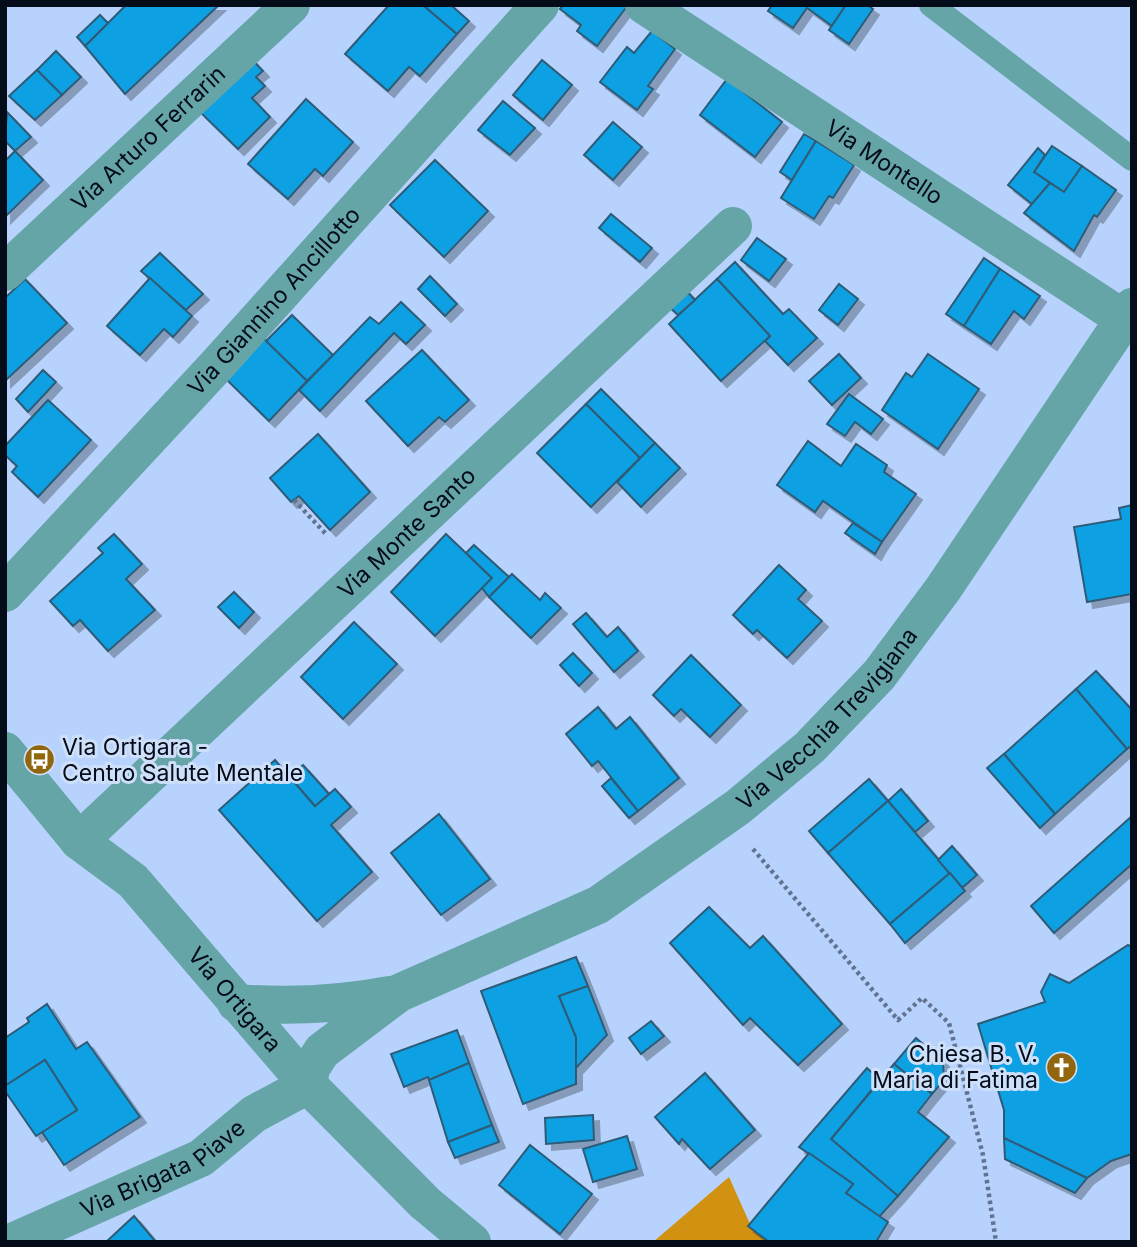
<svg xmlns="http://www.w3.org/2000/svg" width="1137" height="1247" font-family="Inter,sans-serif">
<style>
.green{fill:#d09210}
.building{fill:#0ea0e3;stroke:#2f5b76;stroke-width:2;filter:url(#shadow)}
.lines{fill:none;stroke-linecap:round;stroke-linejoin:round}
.path{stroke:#617390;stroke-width:4.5;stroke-dasharray:3.5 3.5;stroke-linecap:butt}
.service{stroke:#66a5a7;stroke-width:24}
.minor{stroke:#66a5a7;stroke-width:38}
.tertiary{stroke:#66a5a7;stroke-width:38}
.labels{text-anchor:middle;stroke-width:6;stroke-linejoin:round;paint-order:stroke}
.street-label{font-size:23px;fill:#040c1a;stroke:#cee0f9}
.poi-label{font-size:23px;fill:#040c1a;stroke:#cee0f9;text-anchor:start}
</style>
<defs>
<filter id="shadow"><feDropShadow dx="6" dy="6" stdDeviation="0" flood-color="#0004"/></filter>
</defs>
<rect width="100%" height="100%" fill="#b7d3fd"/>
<!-- green -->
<polygon class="green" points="729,1177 750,1224 748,1226 769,1242 653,1242"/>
<!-- building -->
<g class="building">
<polygon points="126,5 219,5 125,94 85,46"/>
<polygon points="389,5 423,5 457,34 420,76 409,67 388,91 345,54"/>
<polygon points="423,5 451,5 469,21 457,34"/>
<polygon points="563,5 628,5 597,46 577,31 581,25 560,9"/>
<polygon points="772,5 846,5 832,26 807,8 793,28 768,11"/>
<polygon points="846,5 867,5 873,9 849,44 829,30"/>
<polygon points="100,15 108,23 85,46 77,37"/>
<polygon points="652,31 675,49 648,86 653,89 637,110 600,82 627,47 634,53"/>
<polygon points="56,51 81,77 62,95 37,70"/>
<polygon points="244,51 263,71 256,77 265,86 252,98 270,117 238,149 200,112"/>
<polygon points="542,60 572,85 543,120 513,95"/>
<polygon points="37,70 62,95 35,120 9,96"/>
<polygon points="727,79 782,122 755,157 700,115"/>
<polygon points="306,99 353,142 323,176 315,169 288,199 248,164"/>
<polygon points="503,101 535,128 510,155 478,130"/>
<polygon points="7,112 31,137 15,151 5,141"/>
<polygon points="613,122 642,147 613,180 584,155"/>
<polygon points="804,134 816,141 792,180 780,172"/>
<polygon points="816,141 854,165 833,198 829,196 814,219 781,198"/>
<polygon points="1052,146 1082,166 1064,192 1034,172"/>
<polygon points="1038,148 1045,155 1034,172 1050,183 1032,204 1008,185"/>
<polygon points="15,151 43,180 5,217 5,161"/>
<polygon points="435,160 488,211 444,257 390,205"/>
<polygon points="1082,166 1116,190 1097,217 1094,215 1074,251 1024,213 1050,183 1064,192"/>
<polygon points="611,214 652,248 640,262 599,228"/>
<polygon points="757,238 786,259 769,281 741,260"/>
<polygon points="160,253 203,294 186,310 141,271"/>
<polygon points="984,258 1000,269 964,326 946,314"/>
<polygon points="735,262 783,314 789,309 817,338 788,365 765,341 770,336 717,279"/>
<polygon points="1000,269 1040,296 1024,319 1014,311 991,344 964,326"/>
<polygon points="430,276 457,304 445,316 418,289"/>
<polygon points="150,278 192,316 173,337 164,329 140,355 107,326"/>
<polygon points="25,279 67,323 5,381 5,298"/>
<polygon points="717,279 770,336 721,381 669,324"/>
<polygon points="839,284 858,299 838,325 819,310"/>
<polygon points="684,288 695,300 678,315 666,304"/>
<polygon points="401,302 425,325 406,344 394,333 320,411 299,390 370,317 379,324"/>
<polygon points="292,315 333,355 307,381 266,341"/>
<polygon points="263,338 307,381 269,421 224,377"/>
<polygon points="422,350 469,400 445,422 439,417 408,446 366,401"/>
<polygon points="839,354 861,378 832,405 809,381"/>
<polygon points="928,354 979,389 938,449 882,410 906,373 912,377"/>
<polygon points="43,370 56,382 28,412 16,399"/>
<polygon points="601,389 655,443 640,458 586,404"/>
<polygon points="849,394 883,419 871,434 855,422 845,436 827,424"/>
<polygon points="48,400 91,440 38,497 12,472 17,466 5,455 5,446"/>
<polygon points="586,404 640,458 591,507 537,453"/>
<polygon points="318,434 370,492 330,530 299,496 291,502 270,478"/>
<polygon points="808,441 841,466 856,444 887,465 884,472 916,494 882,542 823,501 815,512 777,485"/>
<polygon points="655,443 680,468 641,507 617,482"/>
<polygon points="1132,505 1132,594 1087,602 1074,527 1121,519 1119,508"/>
<polygon points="853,523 882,542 875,554 845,533"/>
<polygon points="114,534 142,564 126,579 155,610 108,651 80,620 73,626 50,601 103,553 98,548"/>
<polygon points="446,534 492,578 435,636 391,592"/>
<polygon points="474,545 509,577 489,597 482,588 492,578 466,553"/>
<polygon points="779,565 806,590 798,599 822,621 787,658 757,630 753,634 733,615"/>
<polygon points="512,574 540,600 545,593 561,608 531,638 489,597"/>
<polygon points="234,592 254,612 239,628 218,607"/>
<polygon points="586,613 607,637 618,627 638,651 614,672 573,624"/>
<polygon points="354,622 397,664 343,719 301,677"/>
<polygon points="573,653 592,673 579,686 560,665"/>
<polygon points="691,655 741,705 710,737 681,709 674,716 653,695"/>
<polygon points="1096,671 1132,710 1132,745 1127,749 1076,689"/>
<polygon points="1076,689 1127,749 1055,814 1004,754"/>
<polygon points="598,707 616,729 630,717 679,778 638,811 598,761 592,766 566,734"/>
<polygon points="1004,754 1055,814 1040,828 987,768"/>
<polygon points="275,760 315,806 335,789 351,807 331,825 372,872 317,921 219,810"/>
<polygon points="303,765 329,794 315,806 289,776"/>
<polygon points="611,778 638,811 629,818 602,786"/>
<polygon points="869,779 888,801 828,853 809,831"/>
<polygon points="901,789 928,821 915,832 888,801"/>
<polygon points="888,801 950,873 890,924 828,853"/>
<polygon points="439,814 490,879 441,915 391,853"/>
<polygon points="1132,816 1132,864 1054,933 1031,906"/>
<polygon points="952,846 977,875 962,888 938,860"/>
<polygon points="950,873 965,891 905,943 890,924"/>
<polygon points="709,907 750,948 763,936 842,1024 798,1065 750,1018 743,1025 670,943"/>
<polygon points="1128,945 1132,947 1132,1154 1111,1161 1087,1178 1004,1138 1004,1110 978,1024 1045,1002 1041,992 1050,974 1069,983"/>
<polygon points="576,957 588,986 559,996 576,1037 576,1084 523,1104 481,991"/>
<polygon points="588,986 607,1035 576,1068 576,1037 559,996"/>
<polygon points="47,1004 76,1049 87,1042 140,1117 64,1165 42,1132 77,1110 45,1060 5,1086 5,1038 29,1022 27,1018"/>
<polygon points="651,1021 664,1036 641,1054 629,1038"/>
<polygon points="457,1030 469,1063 429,1080 428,1077 404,1087 391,1054"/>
<polygon points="916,1038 943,1061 944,1080 932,1094 894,1064"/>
<polygon points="45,1060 77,1110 36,1136 5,1091 5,1086"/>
<polygon points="469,1063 492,1125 448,1142 429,1080"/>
<polygon points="894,1064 932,1094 918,1112 949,1137 898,1196 831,1139"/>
<polygon points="867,1068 880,1080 831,1139 898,1196 879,1217 846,1193 853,1184 799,1147"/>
<polygon points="705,1073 755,1130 710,1169 682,1139 679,1144 655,1117"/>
<polygon points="593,1115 594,1140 546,1144 545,1118"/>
<polygon points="492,1125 499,1142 455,1158 448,1142"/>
<polygon points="627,1136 637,1169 593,1182 583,1149"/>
<polygon points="1004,1138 1087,1178 1075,1193 1005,1159"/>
<polygon points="530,1145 592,1194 560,1234 499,1185"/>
<polygon points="809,1153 853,1184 846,1193 888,1222 876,1242 769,1242 748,1226"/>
<polygon points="134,1216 156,1242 106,1242"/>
</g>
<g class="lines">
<!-- path -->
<g class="path">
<polyline points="294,500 326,534"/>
<polyline points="753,849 898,1020 922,998 949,1023 983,1155 996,1242"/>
</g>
<!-- service -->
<polyline class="service" points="931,5 1132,159"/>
<!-- minor -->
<g class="minor">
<path id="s1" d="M644 5 1124 319"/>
<path id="s2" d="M5 272 291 5"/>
<path id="s3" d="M5 593 217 365 540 5"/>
<path id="s4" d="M79 841 733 226"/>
<path id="s5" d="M12 1242 201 1158 254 1114 308 1085"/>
</g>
<!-- tertiary -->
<g class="tertiary">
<path id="s6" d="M5 751 79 841 133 881 308 1085 425 1203 472 1242"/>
<path d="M236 1003C289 1007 338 1005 390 995"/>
<path id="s7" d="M308 1085 311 1068 322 1051 399 993 598 905 738 807 810 747 879 675 943 589 1132 307"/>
</g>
</g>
<!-- icons -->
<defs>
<symbol id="bus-disc" viewBox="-11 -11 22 22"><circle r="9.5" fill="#91660f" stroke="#cee0f9"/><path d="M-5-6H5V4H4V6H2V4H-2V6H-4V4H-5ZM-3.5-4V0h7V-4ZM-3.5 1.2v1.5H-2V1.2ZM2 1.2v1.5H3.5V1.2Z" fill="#fff"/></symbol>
<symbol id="church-disc" viewBox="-11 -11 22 22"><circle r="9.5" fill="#91660f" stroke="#cee0f9"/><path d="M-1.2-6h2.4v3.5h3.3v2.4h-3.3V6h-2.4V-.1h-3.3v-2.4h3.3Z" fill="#fff"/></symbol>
</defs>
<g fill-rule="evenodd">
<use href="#bus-disc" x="22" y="742" width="35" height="35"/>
<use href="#church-disc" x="1044" y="1050" width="35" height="35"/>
</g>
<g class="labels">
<!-- street labels -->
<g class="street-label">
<text dy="8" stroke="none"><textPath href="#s2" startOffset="196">Via Arturo Ferrarin</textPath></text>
<text dy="8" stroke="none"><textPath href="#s1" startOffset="287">Via Montello</textPath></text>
<text dy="8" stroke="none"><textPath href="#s3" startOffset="397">Via Giannino Ancillotto</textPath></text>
<text dy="8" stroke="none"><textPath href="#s4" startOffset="450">Via Monte Santo</textPath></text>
<text dy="8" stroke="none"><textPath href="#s7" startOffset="648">Via Vecchia Trevigiana</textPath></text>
<text dy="8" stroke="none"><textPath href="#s6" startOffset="340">Via Ortigara</textPath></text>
<text dy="8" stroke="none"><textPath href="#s5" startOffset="168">Via Brigata Piave</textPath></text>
</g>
<!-- poi labels -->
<g class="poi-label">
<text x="62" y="755">Via Ortigara -<tspan x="62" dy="26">Centro Salute Mentale</tspan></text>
<text x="1038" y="1062" text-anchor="end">Chiesa B. V.<tspan x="1038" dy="26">Maria di Fatima</tspan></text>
</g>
</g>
<!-- border -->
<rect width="1137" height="1247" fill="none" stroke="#040c1a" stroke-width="14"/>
</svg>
